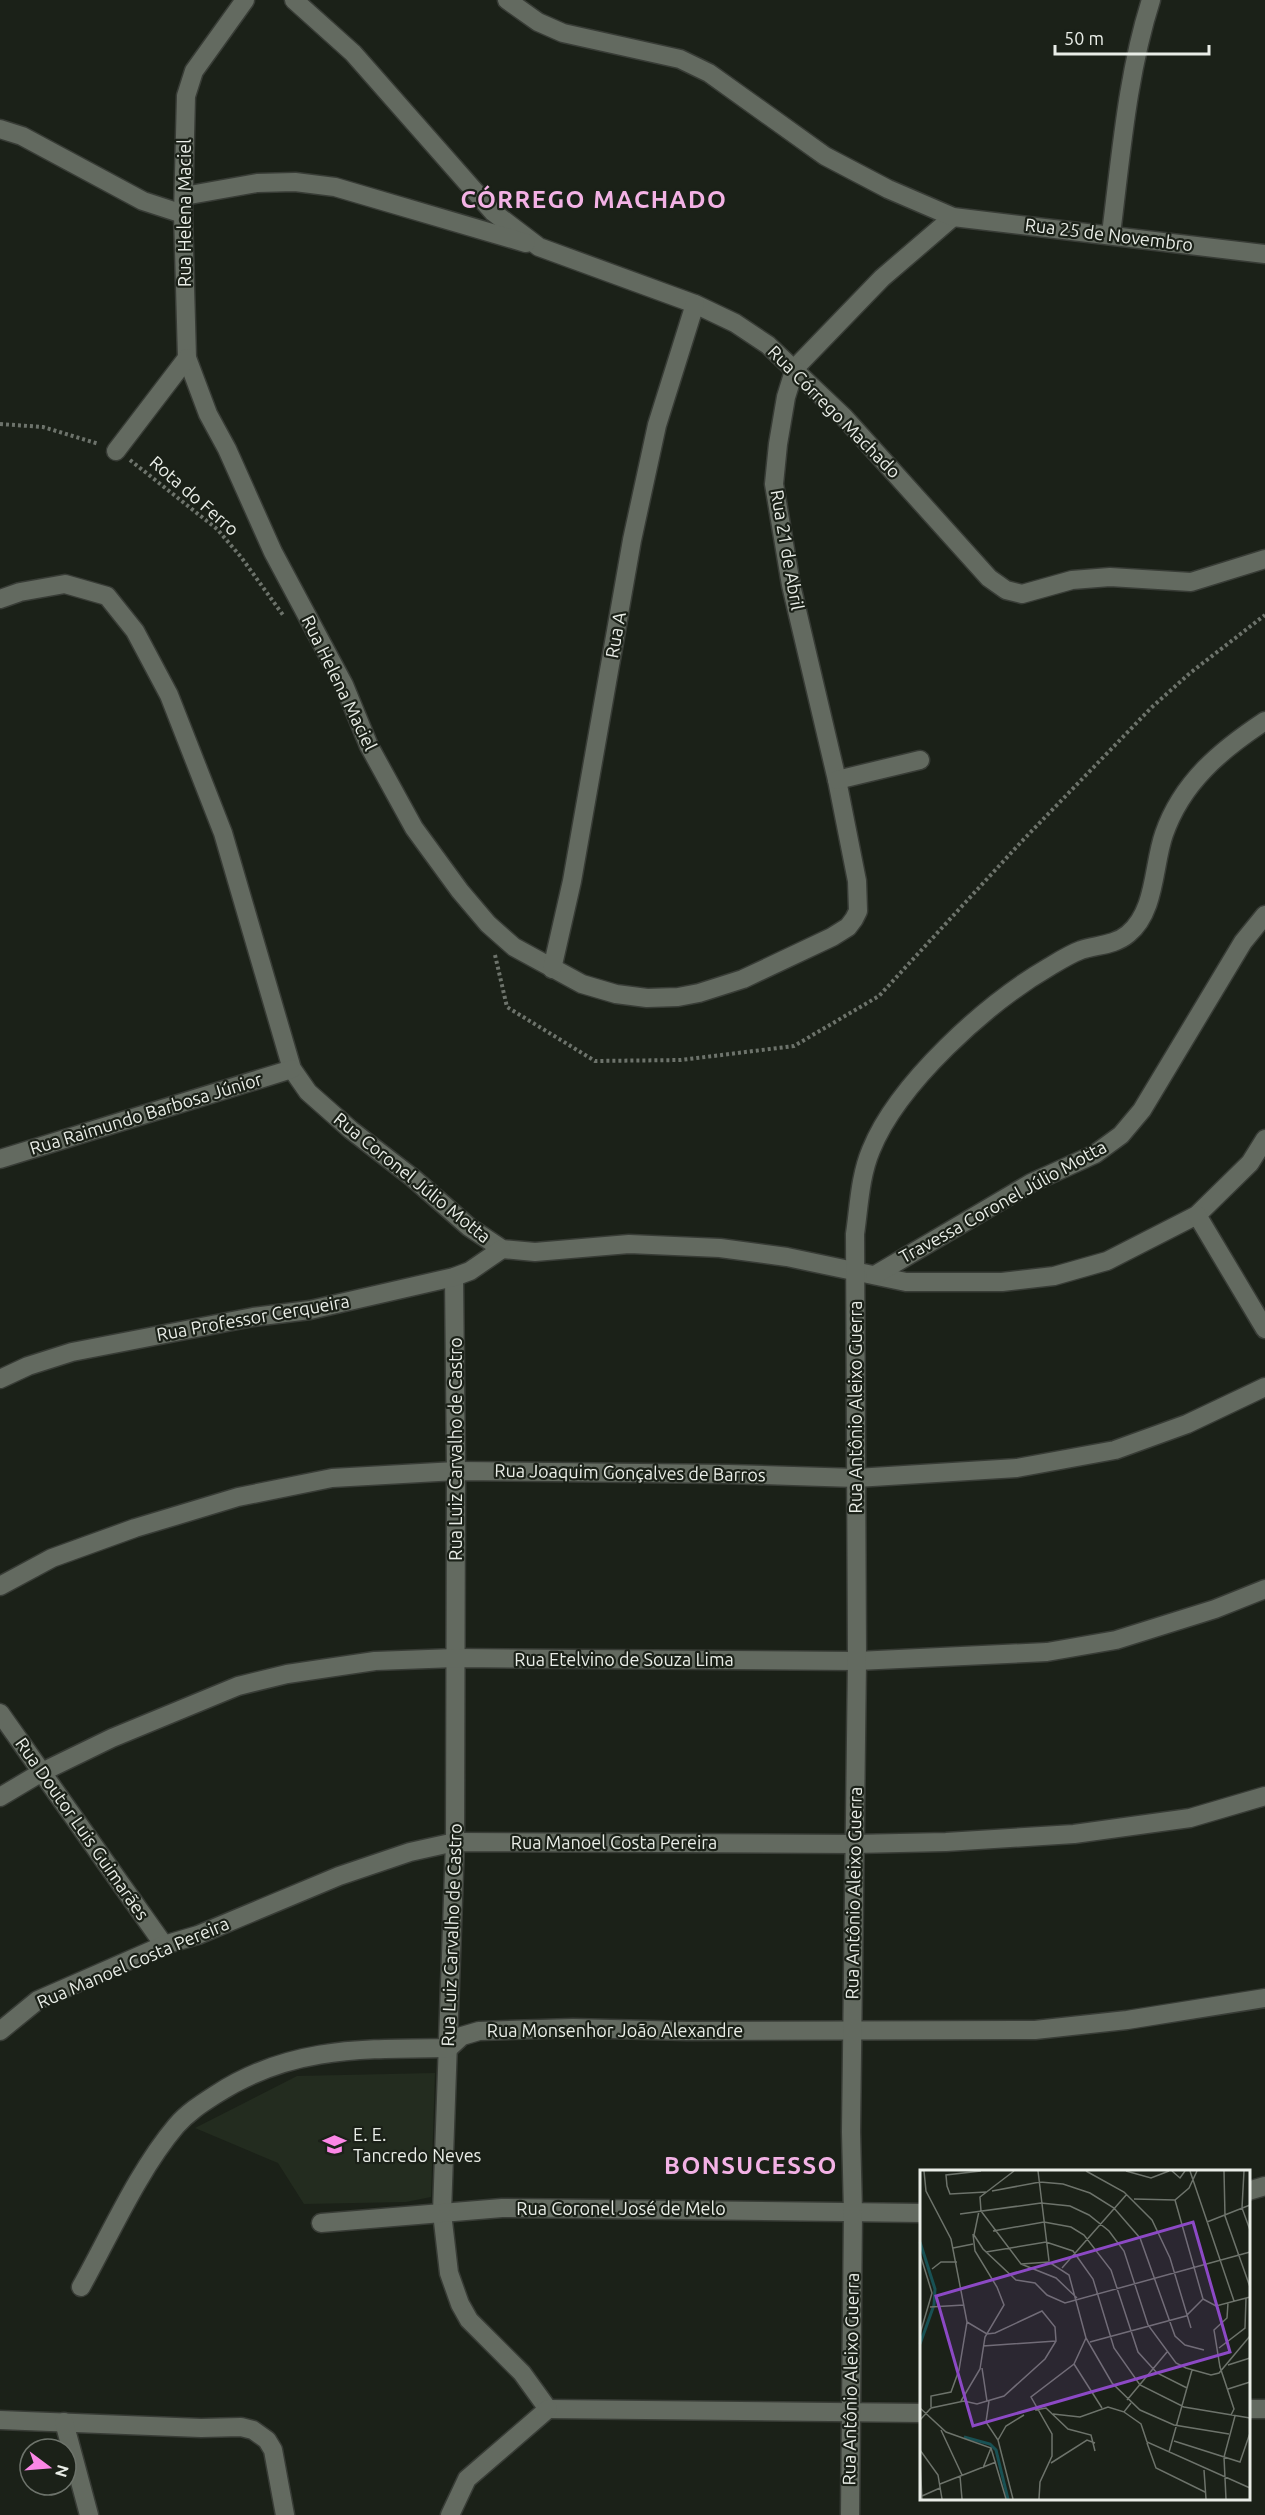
<svg xmlns="http://www.w3.org/2000/svg" width="1265" height="2515" font-family="Ubuntu,sans-serif">
<style>
.built{fill:#232c1f}
.lines{fill:none;stroke-linecap:round;stroke-linejoin:round}
.minor-casing{stroke:#383c36;stroke-width:21}
.path{stroke:#6d736b;stroke-width:4;stroke-dasharray:3 3;stroke-linecap:butt}
.minor{stroke:#636a60;stroke-width:18}
.labels{text-anchor:middle;stroke-width:4.5;stroke-linejoin:round;paint-order:stroke}
.street-label{font-size:18px;fill:#e9ede7;stroke:#1b2118}
.poi-label{font-size:18px;fill:#e9ede7;stroke:#1b2118;text-anchor:start}
.district-label{font-size:24px;font-weight:bold;letter-spacing:1.5px;fill:#f3b2e5;stroke:#1b2118}
.inset-river{fill:none;stroke:#185154;stroke-width:3}
.inset-road{fill:none;stroke:#6d736b;stroke-width:1.5}
.view{fill:#8c49c5;fill-opacity:0.15;stroke:#8c49c5;stroke-width:3}
.inset-edge{fill:none;stroke:#e9ede7;stroke-width:3}
</style>
<rect width="100%" height="100%" fill="#1b2118"/>
<!-- built -->
<polygon class="built" points="435,2073 431,2197 406,2202 304,2204 278,2163 195,2128 297,2076"/>
<g class="lines">
<defs>
<g id="minor">
<polyline points="245,0 194,71 186,96 183,214 187,358 208,414 227,449 273,552 344,685 369,746 414,828 460,891 488,924 514,947 582,984 616,994 647,998 678,997 699,993 743,979 832,937 848,927 854,919 858,911 857,881 837,780 791,585 774,484 778,444 786,397 795,368 882,278 953,217"/>
<polyline points="294,0 353,53 493,212 539,247 695,304 735,323 768,345 844,417 989,578 1006,590 1022,594 1072,580 1110,577 1191,582 1265,559"/>
<polyline points="507,0 538,22 563,33 680,59 709,73 825,156 888,189 953,217 1265,254"/>
<polyline points="0,129 22,136 143,201 183,214"/>
<polyline points="184,196 257,183 295,182 335,187 526,243"/>
<path d="M1111 234C1121 156 1127 75 1151 0"/>
<polyline points="116,451 187,358"/>
<polyline points="0,599 20,592 65,584 107,596 135,631 169,695 223,833 292,1069 308,1092 351,1130 413,1178 469,1227 502,1249 535,1252 629,1244 720,1248 787,1257 906,1282 1002,1282 1054,1276 1107,1261 1197,1215 1250,1163 1265,1139"/>
<polyline points="837,780 920,760"/>
<polyline points="552,969 572,881 632,540 657,425 695,304"/>
<polyline points="0,1159 292,1069"/>
<polyline points="1197,1215 1265,1329"/>
<polyline points="875,1275 1031,1183 1095,1154 1121,1135 1142,1110 1243,942 1265,915"/>
<polyline points="454,1277 456,1471 455,1842 442,2213 449,2273 460,2304 469,2320 522,2373 548,2409"/>
<polyline points="0,1379 28,1366 72,1352 253,1317 310,1310 454,1277 470,1271 502,1249"/>
<polyline points="0,1586 52,1558 135,1528 238,1497 332,1478 456,1471 728,1474 856,1478 1017,1468 1115,1450 1187,1424 1265,1387"/>
<polyline points="0,1713 164,1945"/>
<polyline points="0,1797 42,1772 112,1738 238,1686 287,1674 375,1661 455,1658 857,1661 1047,1652 1116,1640 1215,1609 1265,1589"/>
<polyline points="0,2031 38,2000 164,1945 198,1935 339,1876 410,1852 455,1842 854,1844 946,1842 1074,1834 1190,1818 1265,1796"/>
<polyline points="1248,2191 1265,2186"/>
<polyline points="321,2223 502,2208 922,2213"/>
<path d="M81 2287C110 2235 138 2171 176 2126 187 2113 201 2104 215 2095 290 2046 363 2049 449 2048L462 2036 479 2031 573 2028 687 2031 1035 2030 1127 2020 1265 1998"/>
<polyline points="548,2409 922,2413"/>
<polyline points="1248,2409 1265,2409"/>
<polyline points="0,2420 201,2428 241,2427 253,2430 267,2440 273,2450 285,2515"/>
<polyline points="64,2422 89,2515"/>
<polyline points="450,2515 467,2479 548,2409"/>
<path d="M850 2515 853 2212 851 2132 857 1661 855 1234C859 1206 860 1176 871 1150 898 1083 987 1003 1049 967 1059 961 1070 954 1081 950 1097 945 1115 945 1128 934 1156 911 1153 865 1164 834 1182 782 1221 750 1265 721"/>
</g>
</defs>
<!-- minor casing -->
<use href="#minor" class="minor-casing"/>
<!-- path -->
<g class="path">
<polyline points="0,424 43,427 99,444"/>
<polyline points="130,460 217,529 241,557 283,615"/>
<polyline points="495,955 507,1007 595,1061 681,1060 794,1046 879,996 1023,840 1152,707 1190,673 1265,615"/>
</g>
<!-- minor -->
<use href="#minor" class="minor"/>
</g>
<!-- icons -->
<defs>
<symbol id="school-bare" viewBox="-9 -9 18 18"><path d="M0-5L7-2L0 1L-7-2ZM-4 1L0 2.5L4 1V4Q0 6-4 4Z" fill="#fb87e6" stroke="#1b2118" stroke-width="2.5" paint-order="stroke"/></symbol>
</defs>
<g fill-rule="evenodd">
<use href="#school-bare" x="318" y="2128" width="33" height="33"/>
</g>
<g class="labels">
<!-- street labels -->
<g class="street-label">
<text transform="translate(185 213) rotate(-90)" y="6">Rua Helena Maciel</text>
<text transform="translate(1109 235) rotate(7)" y="6">Rua 25 de Novembro</text>
<text transform="translate(834 412) rotate(45)" y="6">Rua Córrego Machado</text>
<text transform="translate(194 496) rotate(41)" y="6">Rota do Ferro</text>
<text transform="translate(787 550) rotate(80)" y="6">Rua 21 de Abril</text>
<text transform="translate(616 635) rotate(-80)" y="6">Rua A</text>
<text transform="translate(339 683) rotate(64)" y="6">Rua Helena Maciel</text>
<text transform="translate(146 1114) rotate(-17)" y="6">Rua Raimundo Barbosa Júnior</text>
<text transform="translate(412 1178) rotate(39)" y="6">Rua Coronel Júlio Motta</text>
<text transform="translate(1003 1202) rotate(-29)" y="6">Travessa Coronel Júlio Motta</text>
<text transform="translate(253 1318) rotate(-10)" y="6">Rua Professor Cerqueira</text>
<text transform="translate(856 1407) rotate(-90)" y="6">Rua Antônio Aleixo Guerra</text>
<text transform="translate(456 1449) rotate(-90)" y="6">Rua Luiz Carvalho de Castro</text>
<text transform="translate(630 1473) rotate(1)" y="6">Rua Joaquim Gonçalves de Barros</text>
<text x="624" y="1666">Rua Etelvino de Souza Lima</text>
<text transform="translate(82 1829) rotate(55)" y="6">Rua Doutor Luis Guimarães</text>
<text x="614" y="1849">Rua Manoel Costa Pereira</text>
<text transform="translate(854 1893) rotate(-89)" y="6">Rua Antônio Aleixo Guerra</text>
<text transform="translate(452 1935) rotate(-88)" y="6">Rua Luiz Carvalho de Castro</text>
<text transform="translate(133 1963) rotate(-23)" y="6">Rua Manoel Costa Pereira</text>
<text x="615" y="2037">Rua Monsenhor João Alexandre</text>
<text x="621" y="2215">Rua Coronel José de Melo</text>
<text transform="translate(851 2379) rotate(-89)" y="6">Rua Antônio Aleixo Guerra</text>
</g>
<!-- poi labels -->
<g class="poi-label">
<text x="353" y="2141">E. E.<tspan x="353" dy="21">Tancredo Neves</tspan></text>
</g>
<!-- district labels -->
<g class="district-label">
<text x="594" y="208">CÓRREGO MACHADO</text>
<text x="751" y="2174">BONSUCESSO</text>
</g>
</g>
<!-- overview -->
<g transform="translate(920 2170)">
<rect width="330" height="330" fill="#1b2118"/>
<path class="inset-river" d="M0 72 15 119 14 135 0 174M44 267 70 274 76 280 88 329"/>
<path class="inset-road" d="M4 1 6 21 31 69 47 152 39 200 31 222 11 226V237M61 1 26 5 27 16 30 24 66 22M94 1 60 27 61 41 101 94 129 92 149 105 166 168 154 194 111 227 132 264V286L120 312 119 329M118 1 129 91M166 1 204 22 232 50 250 88 271 158M206 1 231 8 249 1M252 1 260 8 265 1M270 1 314 131M304 1 305 46 330 117M324 1 322 38 330 60M72 21 120 12 143 14 170 23 194 38 220 68 255 166 265 175 284 180M214 29 255 30 269 18 277 1M255 30 283 129M59 41 54 65 63 79 96 110 115 113 127 125 145 133 330 82M40 44 121 33 150 36 169 45 189 61 204 81 228 155 256 193 266 198 291 205 299 203 330 166M287 52 330 35M73 61 124 52 151 57 164 65 191 100 218 182 237 203 267 218M33 78 53 74M66 82 126 72 153 81 173 109 194 178 220 215 264 237 330 248M0 84 12 123 0 164M101 94 136 108 157 128M142 98 207 24M12 99 21 92H37M283 129 296 136 330 127M308 133 307 148 294 160 300 197 314 239 311 245M10 137 44 135M166 168 192 213 220 240 254 255 309 264M170 172 266 146 283 129M63 176 136 171M299 178 325 158 326 128M154 194 182 238M308 195 330 188M62 198 67 231M308 219 330 212M207 230 247 182M41 231 60 199 65 167 84 135 77 117 55 81 53 64M69 231 66 252 78 270 93 329M0 238 26 262 71 278 86 329M115 240 126 238 148 259 171 265 175 281M204 242 221 254 227 272 330 318M133 244 160 247 188 237 204 242 211 233M0 250 11 238 44 231 57 234 84 226 125 189 136 171 135 157 122 141 75 163 67 164 47 152M21 260 42 305M78 270 86 256 104 245M254 271 320 292 330 263M227 273 236 298 285 322M0 280 18 305 22 329M249 282 272 200M0 290 2 329M131 293 167 270 175 273M63 298 71 278M284 300 286 329M40 306 42 329M20 314 76 292M2 326 20 318M306 329 304 287 315 246"/>
<path class="view" d="M273 52 310 182 53 256 16 126Z"/>
<rect width="330" height="330" class="inset-edge"/>
</g>
<!-- north arrow -->
<g transform="translate(48 2467) rotate(106)"><circle r="28" fill="#1b2118" stroke="#6d736b" stroke-width="1.5"/>
<path d="M0-4.5L10 22L0 15L-10 22Z" fill="#fb87e6"/>
<text y="-9" font-size="16" font-weight="bold" text-anchor="middle" fill="#e9ede7">N</text>
</g>
<!-- scale -->
<path d="M1055 45v9h154v-9" fill="none" stroke="#e9ede7" stroke-width="3"/>
<text x="1064" y="45" font-size="18" fill="#e9ede7" stroke="#1b2118" stroke-width="4.5" paint-order="stroke">50 m</text>
</svg>
